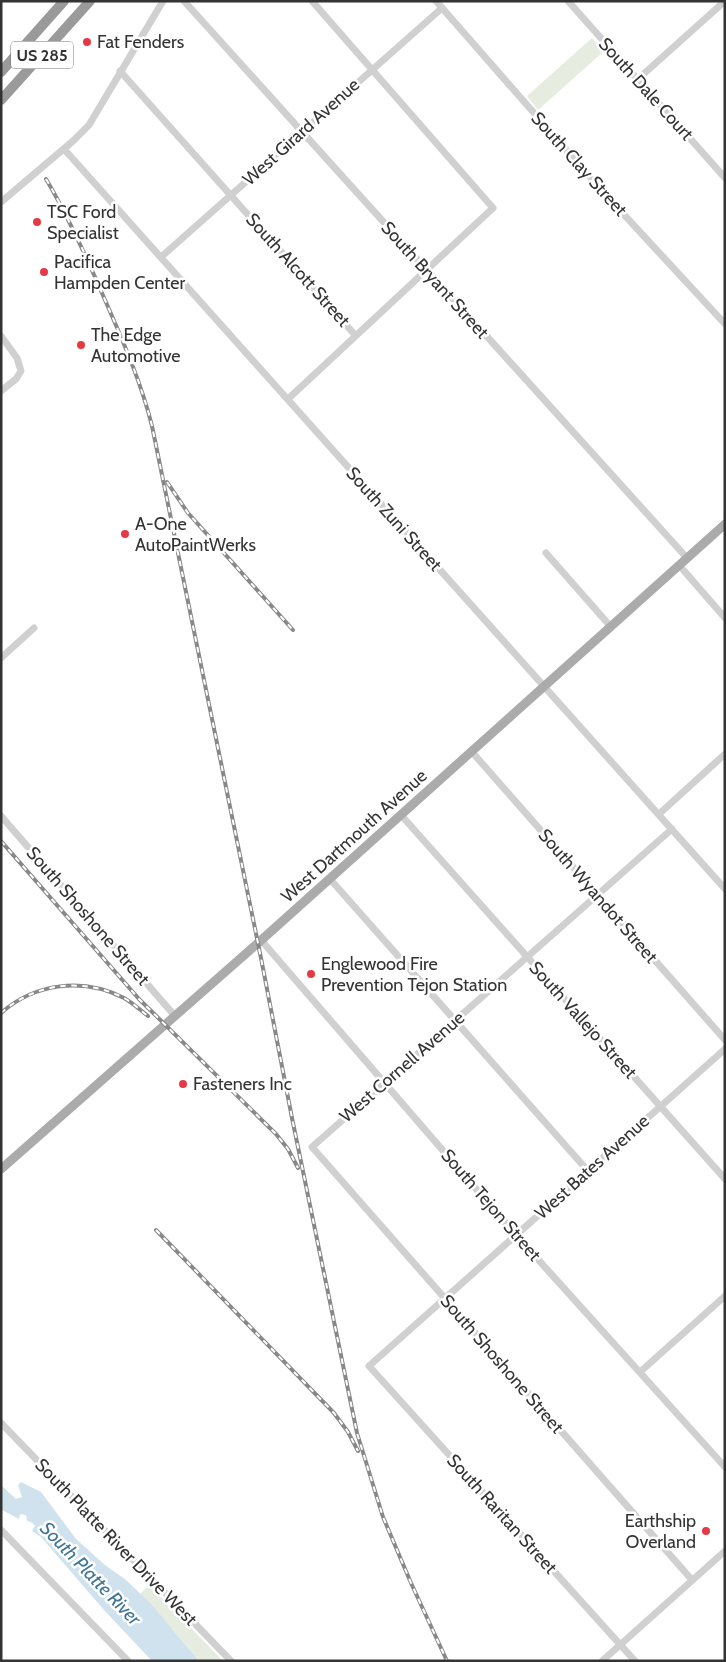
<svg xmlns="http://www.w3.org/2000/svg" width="726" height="1662" font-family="Cabin,sans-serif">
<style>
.green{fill:#e6ecdf}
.water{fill:#cfe2ee}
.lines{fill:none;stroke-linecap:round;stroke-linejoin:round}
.minor{stroke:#d0d0d0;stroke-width:7}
.major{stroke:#ababab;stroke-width:9}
.highway{stroke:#9a9a9a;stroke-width:10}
.rail-casing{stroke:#888;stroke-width:4}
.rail{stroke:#fff;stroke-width:2;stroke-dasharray:5.5;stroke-linecap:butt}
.poi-dot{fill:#e63946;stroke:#fff;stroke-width:2}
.labels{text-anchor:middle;stroke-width:5;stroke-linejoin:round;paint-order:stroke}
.shield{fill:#fff;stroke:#707070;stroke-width:1}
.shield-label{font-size:16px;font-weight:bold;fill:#333}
.poi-label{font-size:18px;fill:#333;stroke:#fff;text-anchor:start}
.street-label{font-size:18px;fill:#333;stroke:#fff}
.water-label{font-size:19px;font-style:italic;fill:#3f7597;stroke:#fff}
</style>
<rect width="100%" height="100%" fill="#fff"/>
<!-- green -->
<g class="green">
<polygon points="592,38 604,51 538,110 527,96"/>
<polygon points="149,1585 223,1661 199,1661 174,1631 140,1594"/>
</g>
<!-- water -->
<polygon class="water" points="21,1482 41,1492 76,1539 105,1565 126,1580 152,1605 199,1661 152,1661 104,1610 41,1537 32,1531 35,1526 33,1523 27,1521 26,1515 20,1514 19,1519 2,1510 1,1485 16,1499 22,1497 18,1485"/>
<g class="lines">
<!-- minor -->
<g class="minor">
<polyline points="184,1 687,558"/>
<polyline points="436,1 604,193 725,324"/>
<polyline points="568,1 725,178"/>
<polyline points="120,71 355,335"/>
<polyline points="638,79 725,1"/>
<polyline points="64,149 725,889"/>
<polyline points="1,202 73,141 89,125 163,1"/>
<polyline points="161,257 442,8"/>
<polyline points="1,336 17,358 21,371 16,379 1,391"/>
<polyline points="288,399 493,208 312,1"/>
<polyline points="546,553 611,627"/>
<polyline points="679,565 725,618"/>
<polyline points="1,658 34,628"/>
<polyline points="472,752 725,1040"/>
<polyline points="659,814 725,754"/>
<polyline points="401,815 725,1179"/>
<polyline points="1,816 175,1016"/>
<polyline points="672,829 312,1147 692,1580"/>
<polyline points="330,879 588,1171"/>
<polyline points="261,940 516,1235 725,1467"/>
<polyline points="640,1372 725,1296"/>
<polyline points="1,1423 231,1661"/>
<polyline points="1,1530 128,1661"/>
<polyline points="602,1661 725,1551"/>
<polyline points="635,1661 369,1366 725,1049"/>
</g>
<!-- major -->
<polyline class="major" points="1,1169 267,935 725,524"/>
<!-- highway -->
<g class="highway">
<polyline points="1,72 64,1"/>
<polyline points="1,100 90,1"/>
</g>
<defs>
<g id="rail">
<path d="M46 179C69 218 87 258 105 300 123 341 141 382 152 426L261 958 292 1118 357 1433 383 1517 411 1583 447 1661"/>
<polyline points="167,482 188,513 293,630"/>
<polyline points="1,841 139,999 276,1134 288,1149 298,1168"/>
<path d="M1 1013C35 983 83 977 124 998 133 1003 140 1010 148 1016"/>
<polyline points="156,1230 334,1413 348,1432 358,1451"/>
</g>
</defs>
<!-- rail casing -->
<use href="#rail" class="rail-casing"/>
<!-- rail -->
<use href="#rail" class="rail"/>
</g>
<!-- markers -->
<g class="poi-dot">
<circle cx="87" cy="42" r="5"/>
<circle cx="37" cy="222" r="5"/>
<circle cx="44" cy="272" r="5"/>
<circle cx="81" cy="345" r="5"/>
<circle cx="125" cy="534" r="5"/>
<circle cx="311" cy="974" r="5"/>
<circle cx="183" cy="1084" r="5"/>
<circle cx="706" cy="1531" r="5"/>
</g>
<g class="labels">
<!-- shield labels -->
<rect class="shield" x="11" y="41.5" width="62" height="27" rx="4"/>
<g class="shield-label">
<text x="42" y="61">US 285</text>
</g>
<!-- poi labels -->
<g class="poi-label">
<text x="97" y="48">Fat Fenders</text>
<text x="47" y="218">TSC Ford<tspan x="47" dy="21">Specialist</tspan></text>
<text x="54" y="268">Pacifica<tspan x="54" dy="21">Hampden Center</tspan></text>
<text x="91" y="341">The Edge<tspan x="91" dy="21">Automotive</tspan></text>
<text x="135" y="530">A-One<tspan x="135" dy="21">AutoPaintWerks</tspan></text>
<text x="321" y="970">Englewood Fire<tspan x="321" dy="21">Prevention Tejon Station</tspan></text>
<text x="193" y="1090">Fasteners Inc</text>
<text x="696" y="1527" text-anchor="end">Earthship<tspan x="696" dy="21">Overland</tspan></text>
</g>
<!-- street labels -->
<g class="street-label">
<text transform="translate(646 89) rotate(48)" y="6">South Dale Court</text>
<text transform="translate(301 132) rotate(-42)" y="6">West Girard Avenue</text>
<text transform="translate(579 164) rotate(48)" y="6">South Clay Street</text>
<text transform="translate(298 270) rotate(48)" y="6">South Alcott Street</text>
<text transform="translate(435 280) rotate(48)" y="6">South Bryant Street</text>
<text transform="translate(394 519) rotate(48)" y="6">South Zuni Street</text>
<text transform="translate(354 836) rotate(-42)" y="6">West Dartmouth Avenue</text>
<text transform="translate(598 896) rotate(49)" y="6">South Wyandot Street</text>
<text transform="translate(88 916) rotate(49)" y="6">South Shoshone Street</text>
<text transform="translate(583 1020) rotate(48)" y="6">South Vallejo Street</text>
<text transform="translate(402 1067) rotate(-41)" y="6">West Cornell Avenue</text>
<text transform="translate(592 1167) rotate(-42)" y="6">West Bates Avenue</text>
<text transform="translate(491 1205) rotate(49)" y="6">South Tejon Street</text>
<text transform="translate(502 1364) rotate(49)" y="6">South Shoshone Street</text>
<text transform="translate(502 1514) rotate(48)" y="6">South Raritan Street</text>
<text transform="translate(116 1542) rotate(46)" y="6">South Platte River Drive West</text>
</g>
<!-- water labels -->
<g class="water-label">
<text transform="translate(91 1573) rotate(46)" y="7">South Platte River</text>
</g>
</g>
<!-- border -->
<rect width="726" height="1662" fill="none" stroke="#333333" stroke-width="5"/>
</svg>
